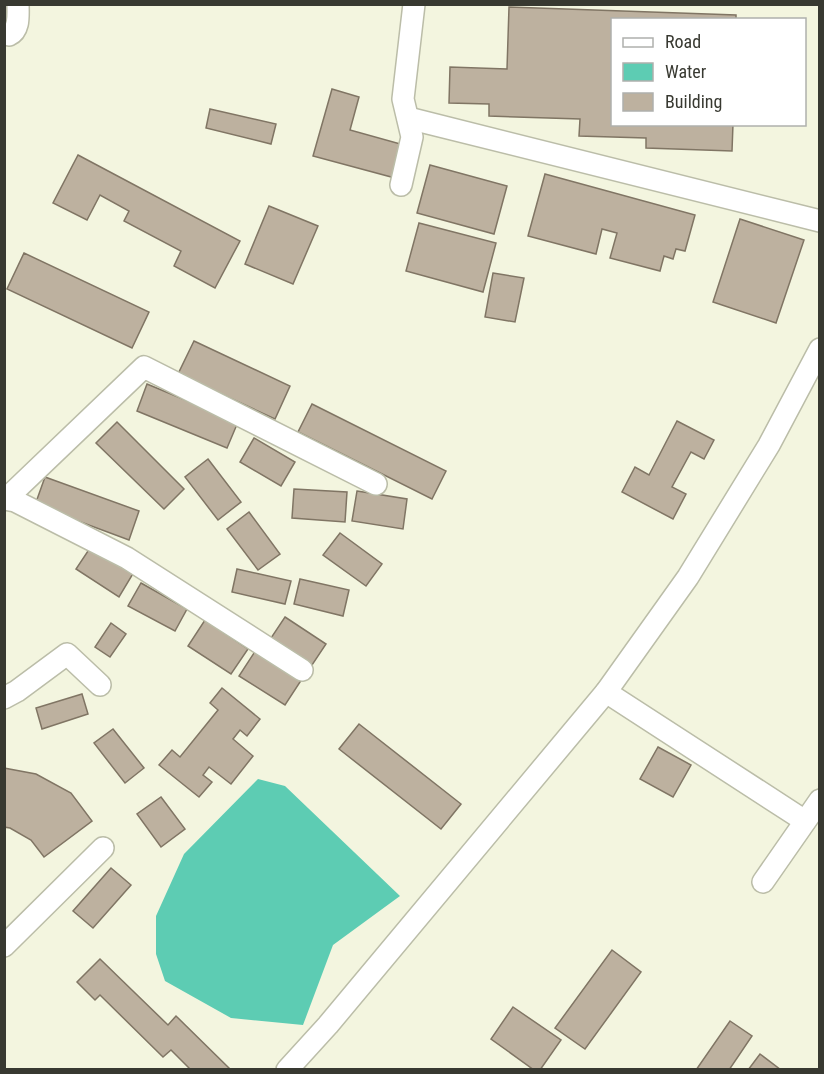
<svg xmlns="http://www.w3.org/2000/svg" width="824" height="1074" font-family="'Roboto Condensed',sans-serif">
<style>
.water{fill:#5dccb3}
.building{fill:#bdb19f;stroke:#807564;stroke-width:1.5}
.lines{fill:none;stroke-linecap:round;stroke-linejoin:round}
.minor-casing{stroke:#bbbda8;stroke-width:24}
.minor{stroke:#fff;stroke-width:21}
</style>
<rect width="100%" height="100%" fill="#f3f5df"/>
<!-- water -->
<polygon class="water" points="258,779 285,786 400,896 333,945 303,1025 231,1018 165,981 156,954 156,916 184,854"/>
<!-- building -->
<g class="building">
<polygon points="4,4 9,4 6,32 4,32"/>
<polygon points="509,7 736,15 736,20 612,20 612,124 733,124 732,151 646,148 646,138 579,136 580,119 489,116 489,104 449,103 450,67 507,69"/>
<polygon points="332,89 359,97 350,130 404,145 395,178 313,156"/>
<polygon points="210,109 276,124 271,144 206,128"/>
<polygon points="78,155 240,241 215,288 174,266 181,251 124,221 129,211 100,195 87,220 53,203"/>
<polygon points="430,165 507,186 494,234 417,213"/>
<polygon points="545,174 695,215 685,251 676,249 673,259 664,256 660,271 610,258 617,233 602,229 596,254 528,236"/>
<polygon points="269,206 318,226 293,284 245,264"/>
<polygon points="740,219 804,240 776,323 713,302"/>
<polygon points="419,223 496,243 483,292 406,271"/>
<polygon points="24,253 149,312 132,348 7,289"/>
<polygon points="493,273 524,278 515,322 485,317"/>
<polygon points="194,341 290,386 275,419 178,374"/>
<polygon points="147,384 238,422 227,448 137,411"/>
<polygon points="312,404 446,471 432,499 298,432"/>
<polygon points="677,421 714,440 704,459 691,452 672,487 686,494 673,519 622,492 635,467 649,475"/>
<polygon points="117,422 184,489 164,509 96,443"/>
<polygon points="254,438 295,462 281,486 240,462"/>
<polygon points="208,459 241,502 218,520 185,477"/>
<polygon points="45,477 139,511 129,540 35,505"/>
<polygon points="294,489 347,492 345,522 292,518"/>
<polygon points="357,491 407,499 403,529 352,521"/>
<polygon points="249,512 280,554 258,570 227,529"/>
<polygon points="340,533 382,564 366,586 323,555"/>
<polygon points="92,545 134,572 119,597 76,569"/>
<polygon points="237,569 291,581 285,604 232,592"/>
<polygon points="300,579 349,590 343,616 294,604"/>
<polygon points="141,583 187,609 175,631 128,606"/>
<polygon points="285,617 326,644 310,668 269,641"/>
<polygon points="205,620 248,649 231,674 188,646"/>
<polygon points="111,623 126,634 110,657 95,647"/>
<polygon points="256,650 302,679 285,705 239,676"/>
<polygon points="222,688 260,719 247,736 240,730 233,739 253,756 231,784 209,767 203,775 212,782 199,797 159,765 172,750 180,757 218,710 210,703"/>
<polygon points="82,694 88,714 42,729 36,708"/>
<polygon points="359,724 461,804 441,829 339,749"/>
<polygon points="113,729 144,768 125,783 94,743"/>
<polygon points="658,747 691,765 673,797 640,779"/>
<polygon points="4,768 36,774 71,793 92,821 44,857 31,840 10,828 4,827"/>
<polygon points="161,797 185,829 161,847 137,814"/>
<polygon points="111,868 131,885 93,928 73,911"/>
<polygon points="612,950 641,972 585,1049 555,1028"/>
<polygon points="100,959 168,1025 176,1016 231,1070 191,1070 171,1050 163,1057 100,995 95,1000 77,982"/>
<polygon points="513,1007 561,1040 540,1070 534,1070 491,1039"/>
<polygon points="730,1021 752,1036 729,1070 696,1070"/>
<polygon points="760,1054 781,1070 748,1070"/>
</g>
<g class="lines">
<defs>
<g id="minor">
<path d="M9 35C20 30 18 15 18 4"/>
<polyline points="408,118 820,221"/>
<polyline points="401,185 412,137 403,99 414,4"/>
<polyline points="4,499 15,501 127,558 302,670"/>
<polyline points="6,499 144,367 376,484"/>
<polyline points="606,692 805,821"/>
<polyline points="4,698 17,691 67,654 100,685"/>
<polyline points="763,882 820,800"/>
<polyline points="4,946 103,848"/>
<polyline points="287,1070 328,1025 606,692 688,577 769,445 820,349"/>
</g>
</defs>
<!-- minor casing -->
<use href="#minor" class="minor-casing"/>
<!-- minor -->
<use href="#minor" class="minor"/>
</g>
<!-- border -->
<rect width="824" height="1074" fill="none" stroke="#383931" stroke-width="12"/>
<!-- legend -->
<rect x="611" y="18" width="195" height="108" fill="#ffffff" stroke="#afb0ad" stroke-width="1.5"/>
<rect x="623" y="38" width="30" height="9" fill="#ffffff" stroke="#afb0ad" stroke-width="1.5"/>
<text x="665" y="48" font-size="18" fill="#383931">Road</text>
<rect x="623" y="63" width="30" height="18" fill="#5dccb3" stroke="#afb0ad" stroke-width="1.5"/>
<text x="665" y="78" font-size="18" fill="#383931">Water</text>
<rect x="623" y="93" width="30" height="18" fill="#bdb19f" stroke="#afb0ad" stroke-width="1.5"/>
<text x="665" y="108" font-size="18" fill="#383931">Building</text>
</svg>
